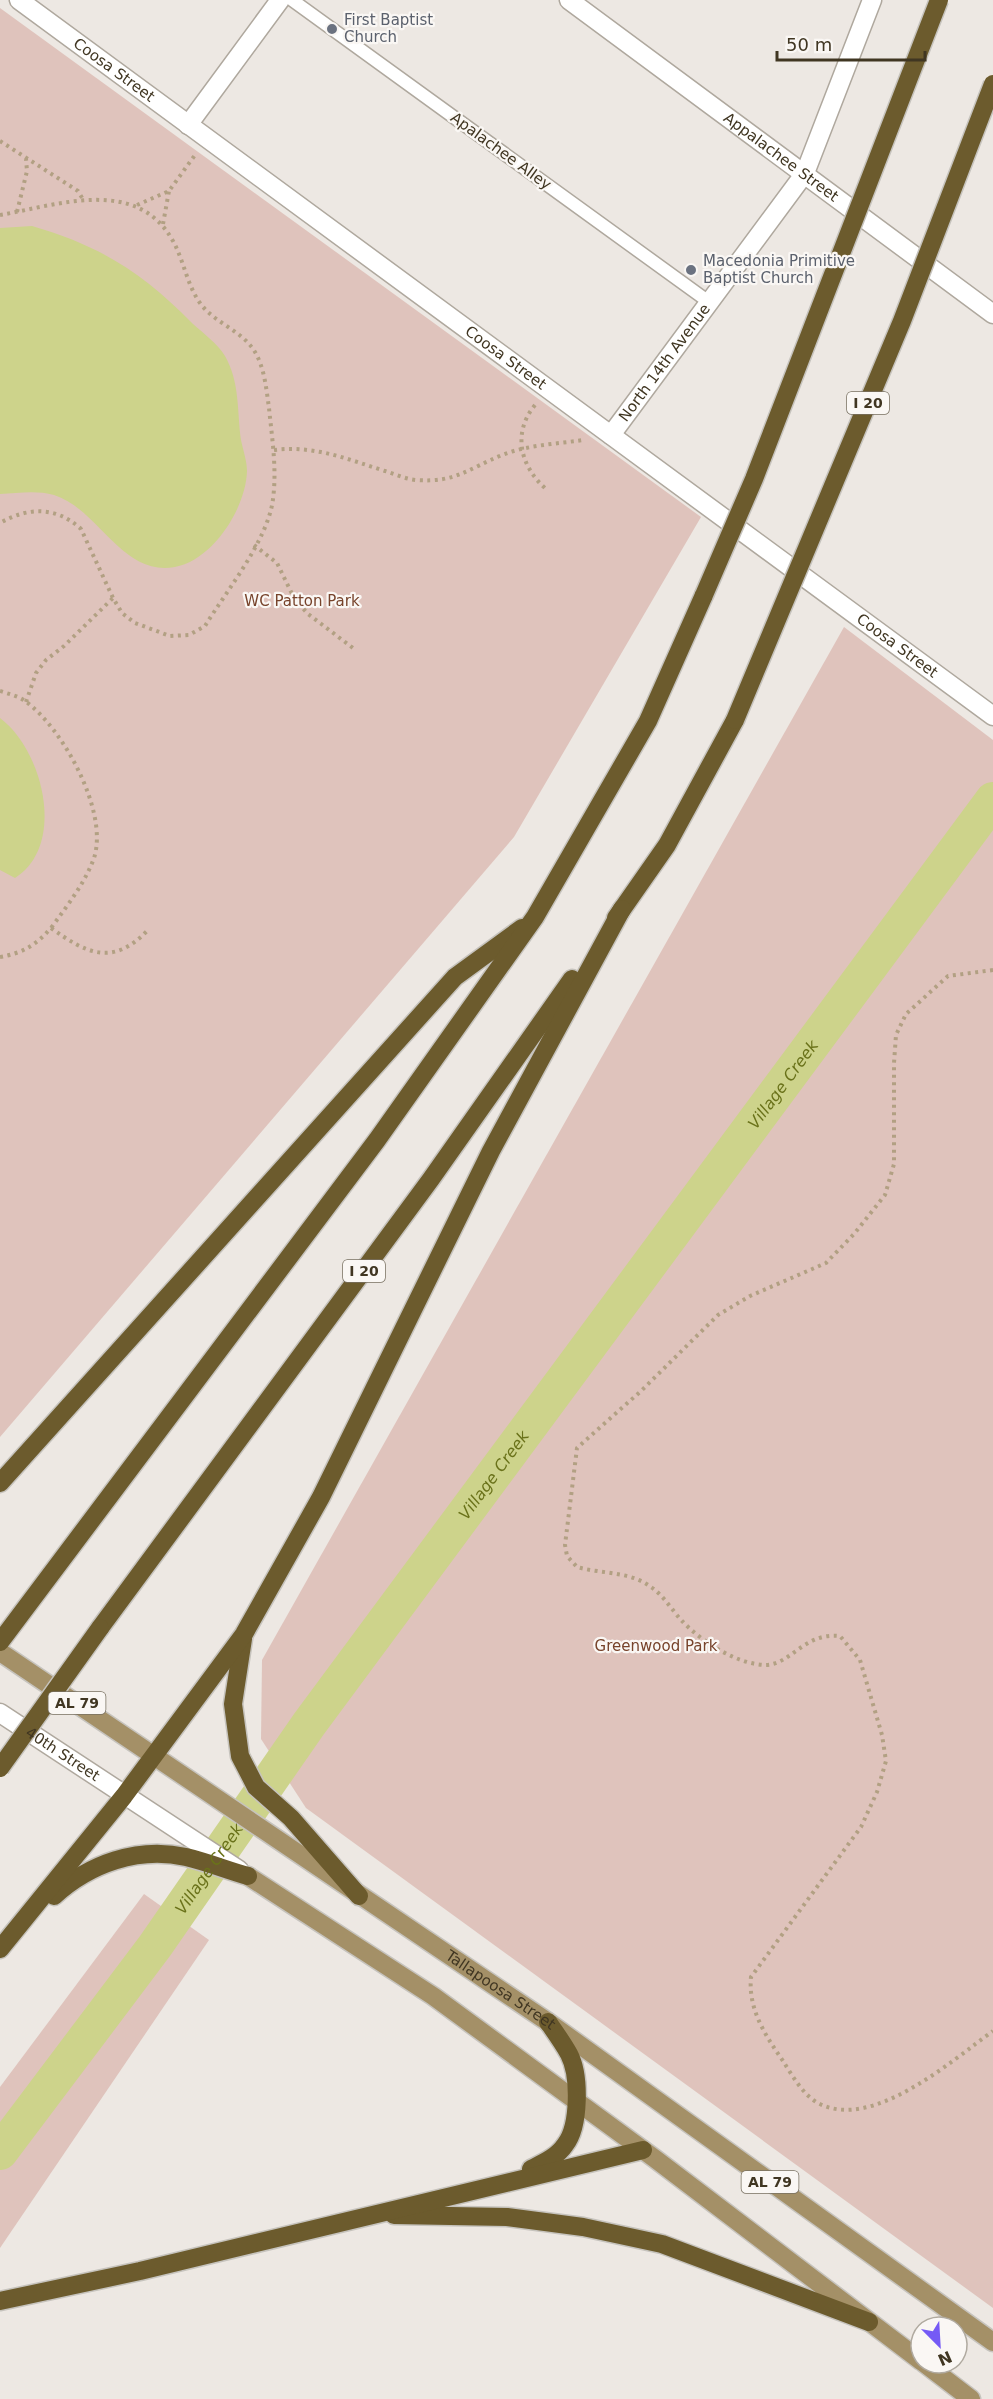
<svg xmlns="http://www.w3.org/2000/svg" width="993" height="2399" font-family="'DejaVu Sans',sans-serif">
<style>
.green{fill:#dfc3bc}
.water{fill:#cdd38b}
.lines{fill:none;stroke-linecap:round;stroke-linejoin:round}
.river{stroke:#cdd38b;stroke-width:36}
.service-casing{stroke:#afa89e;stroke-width:15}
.minor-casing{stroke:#afa89e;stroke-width:21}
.tertiary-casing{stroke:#afa89e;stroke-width:21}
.primary-casing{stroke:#c6c3bd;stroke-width:21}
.motorway-casing{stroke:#c6c3bd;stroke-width:21}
.path{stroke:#b2a083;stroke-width:4;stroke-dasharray:3 4.5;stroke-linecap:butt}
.service{stroke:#fff;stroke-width:12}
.minor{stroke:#fff;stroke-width:18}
.tertiary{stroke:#fff;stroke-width:18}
.primary{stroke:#a49067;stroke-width:18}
.motorway{stroke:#6c5b2d;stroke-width:18}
.motorway-bridge-casing{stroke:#c6c3bd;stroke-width:21;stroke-linecap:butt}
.motorway-bridge{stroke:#6c5b2d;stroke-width:18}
.worship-dot{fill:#6b7280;stroke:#faf7f4;stroke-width:2}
.labels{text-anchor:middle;stroke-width:4.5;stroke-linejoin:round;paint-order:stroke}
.shield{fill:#faf7f4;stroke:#787061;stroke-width:1.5}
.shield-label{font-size:14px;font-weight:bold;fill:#403622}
.worship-label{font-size:15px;fill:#5b616d;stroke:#faf7f4;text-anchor:start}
.street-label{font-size:15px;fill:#403622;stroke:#faf7f4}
.park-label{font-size:15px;fill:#77432b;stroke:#faf7f4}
.water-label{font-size:16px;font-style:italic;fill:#6a721a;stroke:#faf7f4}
</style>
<rect width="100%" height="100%" fill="#ede8e3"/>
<!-- green -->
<g class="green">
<polygon points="0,8 701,517 514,837 0,1437"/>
<polygon points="844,627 993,740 993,2308 306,1808 261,1739 262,1660"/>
<polygon points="144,1894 209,1940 0,2248 0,2087"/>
</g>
<!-- water -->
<g class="water">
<path d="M32 226C101 246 143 273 193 324 203 333 218 344 225 356 240 382 237 411 241 440 243 450 247 461 247 471 246 508 213 560 175 567 122 577 99 509 54 495 37 490 18 493 0 494V228Z"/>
<path d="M0 718C43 750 67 845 15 878L0 870Z"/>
</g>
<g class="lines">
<!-- river -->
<path class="river" id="s1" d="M0 2152 155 1946 309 1724 993 800"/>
<defs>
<polyline id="service" points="292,0 709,302"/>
<g id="minor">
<path id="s2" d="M19 0 993 716"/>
<path id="s3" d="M569 0 993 314"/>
<polyline points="188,125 280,0"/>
<path id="s4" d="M611 435 805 173 872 0"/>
</g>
<g id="tertiary">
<path id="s5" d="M0 1713 239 1870"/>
</g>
<g id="primary">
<path id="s6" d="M0 1652 548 2022 993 2342"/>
<polyline points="248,1876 433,1996 654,2158 921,2361"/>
<polyline points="924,2363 971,2399"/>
</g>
<g id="motorway">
<polyline points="616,918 667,845 735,720"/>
<polyline points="0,1483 455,977 522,928"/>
<polyline points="100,1628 431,1179 572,979"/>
<polyline points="243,1639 233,1704 240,1756 256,1787 291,1818 359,1896"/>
<polyline points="0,1642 377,1140 535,917 648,721 704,595"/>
<path d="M54 1896C89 1864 138 1846 186 1857 207 1862 227 1870 248 1876"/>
<polyline points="0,1949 124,1796 244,1634 321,1497 491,1151 622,909"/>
<path d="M531 2169C543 2163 557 2157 565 2145 580 2126 580 2075 569 2054 563 2043 555 2032 548 2022"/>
<polyline points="394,2215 507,2217 583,2227 662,2244 869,2322"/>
<polyline points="0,2301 140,2271 643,2150"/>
</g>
</defs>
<!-- service casing -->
<use href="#service" class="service-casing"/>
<!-- minor casing -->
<use href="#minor" class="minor-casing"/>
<!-- tertiary casing -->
<use href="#tertiary" class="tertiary-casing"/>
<!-- primary casing -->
<use href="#primary" class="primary-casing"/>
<!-- motorway casing -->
<use href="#motorway" class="motorway-casing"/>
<!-- path -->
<g class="path">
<polyline points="0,141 78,191 84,201"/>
<polyline points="137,205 169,191 195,155"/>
<polyline points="17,212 27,171 26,159"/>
<path d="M0 215C58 205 137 176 173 241 184 261 187 285 200 303 213 321 235 328 249 344 264 360 266 387 269 408 272 438 277 469 273 499 268 540 227 590 205 626L189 635 170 636 135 623 122 613 113 598 81 529C56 506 28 507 0 523"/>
<polyline points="163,224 169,191"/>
<path d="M535 405C512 433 520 466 546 489"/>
<path d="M274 450C314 445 347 459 385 471 395 474 405 479 416 480 455 483 468 469 502 455 527 445 556 444 583 440"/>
<polyline points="254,545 277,563 294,598 308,614 353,648"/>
<path d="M0 691C9 694 18 696 25 701 63 728 109 812 94 858 85 883 67 906 51 928"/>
<polyline points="26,702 36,673 46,660 64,646 113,598"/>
<path d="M0 957C23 953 36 945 51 928 86 953 112 967 147 931"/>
<path d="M993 970 948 976 906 1014 896 1035 894 1063V1164L885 1195 854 1234 826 1263 750 1296 718 1315 641 1391 577 1448 565 1545 567 1556 577 1567C601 1574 630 1571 651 1587 663 1595 672 1610 682 1621 701 1641 736 1664 765 1665 791 1665 804 1632 840 1636L860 1660 882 1735 886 1761 877 1792 861 1827 751 1977C748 2009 765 2035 783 2061 792 2075 803 2095 818 2103 872 2132 951 2061 993 2031"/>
</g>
<!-- service -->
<use href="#service" class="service"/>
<!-- minor -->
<use href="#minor" class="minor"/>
<!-- tertiary -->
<use href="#tertiary" class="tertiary"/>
<!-- primary -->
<use href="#primary" class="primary"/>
<!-- motorway -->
<use href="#motorway" class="motorway"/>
<defs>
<g id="motorway-bridge">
<polyline points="704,595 754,479 939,0"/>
<polyline points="735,720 902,321 993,84"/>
<polyline points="0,1768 100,1628"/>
</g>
</defs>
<!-- motorway-bridge casing -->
<use href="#motorway-bridge" class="motorway-bridge-casing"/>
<!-- motorway-bridge -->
<use href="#motorway-bridge" class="motorway-bridge"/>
</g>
<!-- markers -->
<g class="worship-dot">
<circle cx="332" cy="29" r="6"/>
<circle cx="691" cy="270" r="6"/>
</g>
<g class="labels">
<!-- shield labels -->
<g class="shield">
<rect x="847" y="392" width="42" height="22" rx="4.5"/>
<rect x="343" y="1260" width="42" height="22" rx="4.5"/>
<rect x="48.5" y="1692" width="57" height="22" rx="4.5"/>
<rect x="741.5" y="2171" width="57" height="22" rx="4.5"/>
</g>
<g class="shield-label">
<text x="868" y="408">I 20</text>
<text x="364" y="1276">I 20</text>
<text x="77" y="1708">AL 79</text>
<text x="770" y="2187">AL 79</text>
</g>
<!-- worship labels -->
<g class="worship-label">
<text x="344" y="25">First Baptist<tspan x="344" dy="17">Church</tspan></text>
<text x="703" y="266">Macedonia Primitive<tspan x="703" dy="17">Baptist Church</tspan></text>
</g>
<!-- street labels -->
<g class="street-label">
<text dy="5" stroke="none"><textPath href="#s2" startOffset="118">Coosa Street</textPath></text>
<text transform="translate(501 151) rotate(36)" y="5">Apalachee Alley</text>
<text dy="5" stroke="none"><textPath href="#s3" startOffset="264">Appalachee Street</textPath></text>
<text dy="5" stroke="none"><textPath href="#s2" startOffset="604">Coosa Street</textPath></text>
<text dy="5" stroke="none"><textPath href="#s4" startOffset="90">North 14th Avenue</textPath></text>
<text dy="5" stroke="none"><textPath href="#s2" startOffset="1090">Coosa Street</textPath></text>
<text dy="5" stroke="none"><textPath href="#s5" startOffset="75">40th Street</textPath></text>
<text dy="5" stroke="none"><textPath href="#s6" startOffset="604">Tallapoosa Street</textPath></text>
</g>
<!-- park labels -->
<g class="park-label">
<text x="302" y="606">WC Patton Park</text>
<text x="656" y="1651">Greenwood Park</text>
</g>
<!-- water labels -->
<g class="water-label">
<text dy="6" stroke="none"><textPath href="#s1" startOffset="1324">Village Creek</textPath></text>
<text dy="6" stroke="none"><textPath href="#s1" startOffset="838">Village Creek</textPath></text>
<text dy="6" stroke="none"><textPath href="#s1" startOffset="352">Village Creek</textPath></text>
</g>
</g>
<!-- north arrow -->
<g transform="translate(939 2345) rotate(156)"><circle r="28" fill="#faf7f4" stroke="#b0aaa0" stroke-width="1.5"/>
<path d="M0-4.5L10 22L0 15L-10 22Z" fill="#755af5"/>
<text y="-9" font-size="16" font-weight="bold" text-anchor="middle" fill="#403622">N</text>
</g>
<!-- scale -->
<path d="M777 51v9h148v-9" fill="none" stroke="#403622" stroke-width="3"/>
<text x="786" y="51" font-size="18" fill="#403622" stroke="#faf7f4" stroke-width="4.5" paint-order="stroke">50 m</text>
</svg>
